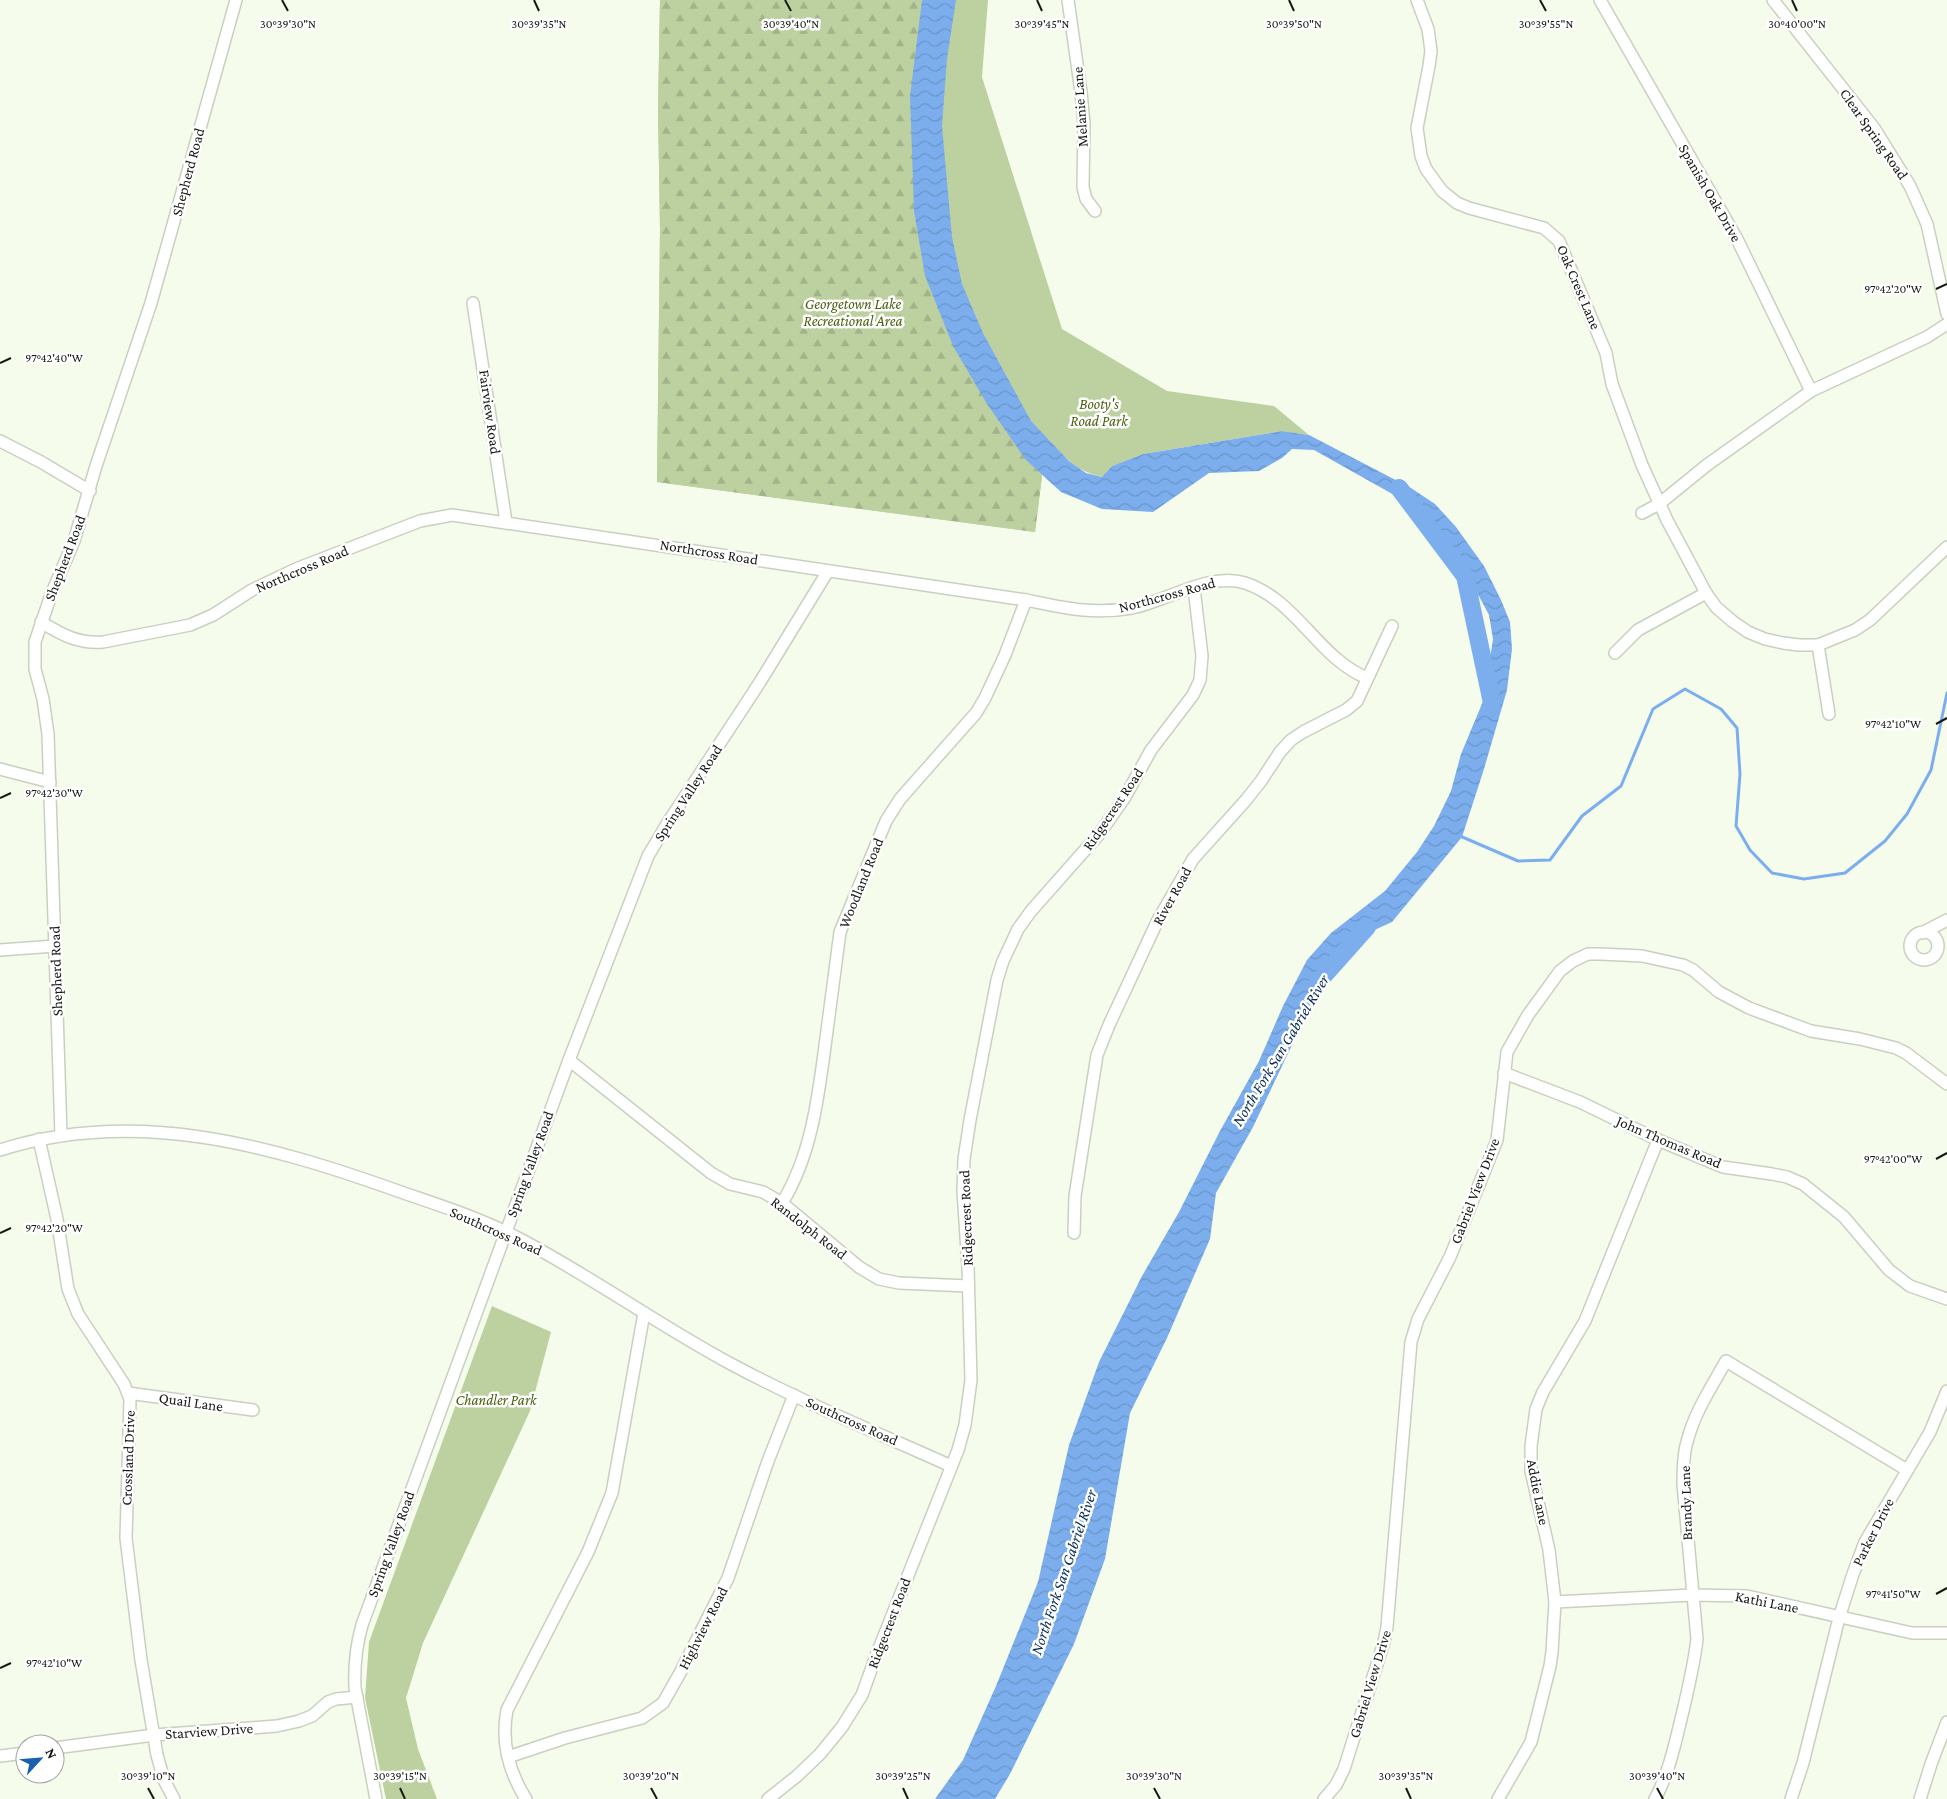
<svg xmlns="http://www.w3.org/2000/svg" width="1947" height="1799" font-family="'Crimson Pro',serif">
<style>
.green{fill:#bdd1a0}
.forest{fill:url(#forest-firs)}
.water{fill:url(#water-waves)}
.lines{fill:none;stroke-linecap:round;stroke-linejoin:round}
.stream{stroke:#7caeed;stroke-width:3}
.river{stroke:#7caeed;stroke-width:18}
.minor-casing{stroke:#c9d0c0;stroke-width:14}
.minor{stroke:#fff;stroke-width:11}
.ticks{fill:none;stroke:#171a14;stroke-width:2}
.labels{text-anchor:middle;stroke-width:5;stroke-linejoin:round;paint-order:stroke}
.street-label{font-size:15px;fill:#171a14;stroke:#fff}
.park-label{font-size:15px;font-style:italic;fill:#49620e;stroke:#fff}
.water-label{font-size:16px;font-style:italic;fill:#082b53;stroke:#fff}
.ticks-label{font-size:12px;text-anchor:middle;fill:#171a14;stroke:#fff;stroke-width:5;stroke-linejoin:round;paint-order:stroke}
</style>
<defs>
<pattern id="forest-firs" width="22" height="20" patternUnits="userSpaceOnUse" patternTransform="scale(1.25)"><rect width="22" height="20" fill="#bdd1a0"/><path d="M5 1l3.5 6h-7zM16 11l3.5 6h-7z" fill="#a2b389"/></pattern>
<pattern id="water-waves" width="16" height="10" patternUnits="userSpaceOnUse" patternTransform="scale(1.25)"><rect width="16" height="10" fill="#7caeed"/><path d="M0 5q4-4 8 0t8 0" fill="none" stroke="#6a95ca"/></pattern>
</defs>
<rect width="100%" height="100%" fill="#f5fcec"/>
<!-- green -->
<g class="green">
<path d="M660 0H988L982 77 1062 329 1167 391 1274 406 1309 435 1282 431 1143 454 1112 466 1103 477C1075 471 1066 458 1047 438L1035 532 657 482 660 229 658 109Z"/>
<polygon points="492,1306 551,1332 530,1411 423,1643 406,1698 418,1749 437,1799 386,1799 365,1698 369,1642"/>
</g>
<!-- forest -->
<polygon class="forest" points="660,0 922,0 910,96 914,211 925,276 1026,460 1042,475 1035,532 657,482 660,229 658,109"/>
<!-- water -->
<polygon class="water" points="922,0 956,0 947,59 942,126 952,237 962,284 983,333 1031,421 1069,461 1086,473 1102,477 1112,466 1143,454 1282,431 1309,435 1411,488 1435,504 1456,527 1484,566 1501,600 1510,622 1512,649 1507,690 1484,769 1462,837 1392,922 1368,933 1339,953 1314,999 1253,1127 1216,1193 1210,1239 1167,1338 1130,1413 1105,1559 1074,1644 1010,1774 995,1799 935,1799 963,1760 996,1686 1038,1582 1069,1445 1099,1362 1142,1276 1179,1212 1220,1131 1259,1061 1283,1006 1307,960 1331,933 1385,891 1417,852 1434,826 1451,791 1461,754 1484,699 1493,639 1489,615 1455,551 1425,514 1396,496 1314,450 1292,449 1282,458 1259,471 1209,473 1153,512 1102,509 1061,492 1026,460 987,404 953,346 925,276 914,211 910,96"/>
<g class="lines">
<!-- stream -->
<polyline class="stream" points="1460,836 1518,861 1550,860 1582,816 1621,786 1653,709 1685,689 1721,709 1737,728 1740,774 1736,826 1750,850 1772,873 1804,879 1845,873 1885,841 1907,814 1931,770 1947,693"/>
<!-- river -->
<g class="river">
<polyline points="1399,488 1465,576 1492,703"/>
<polyline points="1318,982 1367,927"/>
</g>
<defs>
<g id="minor">
<polyline points="1068,0 1081,92 1084,124 1083,187 1086,199 1095,211"/>
<polyline points="1417,0 1428,29 1431,51 1429,66 1417,128 1421,156 1426,169 1442,191 1457,203 1469,208 1544,228 1559,241 1606,353 1612,384 1642,465 1667,520 1706,593 1716,607 1732,621 1748,632 1765,639 1783,643 1799,645 1818,645 1855,630 1870,620 1947,547"/>
<polyline points="1600,0 1737,239 1811,391"/>
<polyline points="1773,0 1874,128 1910,186 1927,224 1947,314"/>
<polyline points="473,303 506,522"/>
<polyline points="0,441 41,462 90,491"/>
<polyline points="1642,513 1659,504 1707,465 1811,391 1927,337 1947,324"/>
<path d="M41 622C62 635 79 644 103 642L190 625 213 615 252 590 296 569 420 521 452 515 1026 600C1065 608 1091 615 1132 608 1167 601 1209 572 1245 583 1297 600 1318 658 1367 678"/>
<polyline points="1818,645 1829,714"/>
<polyline points="1615,653 1638,630 1706,593"/>
<polyline points="0,769 50,782"/>
<circle cx="1924" cy="946" r="14"/>
<polyline points="1922,933 1947,920"/>
<polyline points="0,950 55,946"/>
<polyline points="569,1060 711,1173 730,1184 763,1192 782,1203 859,1267 879,1279 899,1283 968,1286"/>
<polyline points="1504,1073 1580,1102 1658,1140 1723,1167 1772,1174 1787,1177 1803,1184 1844,1217 1889,1270 1910,1286 1947,1299"/>
<polyline points="61,1135 48,734 43,699 35,669 35,642 51,595 74,541 96,466 151,303 236,0"/>
<polyline points="39,1139 57,1219 68,1289 78,1314 124,1384 130,1399 126,1538 141,1660 157,1755 164,1780 174,1799"/>
<path d="M0 1150C136 1107 269 1145 398 1191 438 1205 480 1218 518 1238 591 1276 658 1325 731 1364 802 1402 878 1433 951 1466"/>
<path d="M782 1203C811 1156 818 1099 825 1046 830 1008 835 970 840 932L886 821 900 799 976 713 985 698 1005 655 1026 600"/>
<polyline points="1074,1233 1075,1196 1097,1055 1109,1025 1157,922 1193,859 1246,800 1261,781 1280,752 1291,740 1303,732 1346,710 1357,701 1392,626"/>
<polyline points="128,1393 253,1410"/>
<polyline points="1555,1602 1692,1595 1747,1596 1912,1633 1947,1633"/>
<polyline points="55,1748 154,1735 277,1726 299,1721 312,1716 328,1702 336,1699 357,1697"/>
<polyline points="0,1756 25,1753"/>
<polyline points="508,1757 565,1738 642,1718 663,1703 680,1673 728,1578 768,1461 794,1395"/>
<path d="M376 1799 355 1688C354 1666 356 1646 362 1625L569 1060 648 856 667 824 760 682 828 571"/>
<path d="M526 1799C509 1772 501 1741 507 1710L588 1552 612 1493 644 1313"/>
<polyline points="768,1799 797,1776 820,1754 842,1727 862,1695 876,1656 958,1450 965,1425 971,1380 968,1267 963,1191 964,1159 970,1120 997,980 1003,961 1018,929 1031,911 1100,833 1125,797 1151,750 1193,695 1200,680 1202,656 1194,588"/>
<polyline points="1324,1799 1336,1785 1344,1769 1384,1642 1387,1627 1411,1342 1418,1319 1450,1257 1497,1140 1507,1052 1528,1015 1560,971 1573,961 1588,954 1601,954 1642,956 1683,965 1693,970 1719,992 1749,1008 1811,1031 1860,1039 1896,1048 1906,1053 1947,1084"/>
<polyline points="1498,1799 1531,1742 1550,1666 1552,1652 1555,1602 1549,1550 1531,1471 1531,1446 1536,1409 1543,1392 1585,1321 1658,1140"/>
<path d="M1655 1799C1669 1773 1675 1744 1682 1715 1688 1690 1694 1665 1697 1639L1683 1484C1683 1470 1683 1455 1687 1442 1694 1413 1712 1386 1726 1361L1907 1470"/>
<polyline points="1791,1799 1803,1763 1839,1618 1853,1574 1865,1542 1930,1432 1947,1391"/>
<polyline points="1920,1799 1931,1764 1947,1722"/>
</g>
</defs>
<!-- minor casing -->
<use href="#minor" class="minor-casing"/>
<!-- minor -->
<use href="#minor" class="minor"/>
</g>
<!-- ticks -->
<path class="ticks" d="M282 0 288 11M534 0 539 11M785 0 791 11M1037 0 1042 11M1289 0 1294 11M1540 0 1546 11M1792 0 1797 11M1936 289 1947 284M0 363 11 358M1936 724 1947 718M0 798 11 793M1936 1159 1947 1153M0 1233 11 1228M1936 1594 1947 1588M0 1668 11 1663M148 1788 154 1799M400 1788 405 1799M651 1788 657 1799M903 1788 908 1799M1154 1788 1160 1799M1406 1788 1411 1799M1657 1788 1663 1799"/>
<g class="labels">
<!-- street labels -->
<g class="street-label">
<text transform="translate(1080 107) rotate(-94)" y="5">Melanie Lane</text>
<text transform="translate(1874 134) rotate(55)" y="5">Clear Spring Road</text>
<text transform="translate(188 172) rotate(-75)" y="5">Shepherd Road</text>
<text transform="translate(1710 193) rotate(60)" y="5">Spanish Oak Drive</text>
<text transform="translate(1579 287) rotate(67)" y="5">Oak Crest Lane</text>
<text transform="translate(490 412) rotate(82)" y="5">Fairview Road</text>
<text transform="translate(709 552) rotate(9)" y="5">Northcross Road</text>
<text transform="translate(65 558) rotate(-69)" y="5">Shepherd Road</text>
<text transform="translate(302 569) rotate(-23)" y="5">Northcross Road</text>
<text transform="translate(1167 595) rotate(-15)" y="5">Northcross Road</text>
<text transform="translate(688 793) rotate(-57)" y="5">Spring Valley Road</text>
<text transform="translate(1113 809) rotate(-56)" y="5">Ridgecrest Road</text>
<text transform="translate(861 883) rotate(-68)" y="5">Woodland Road</text>
<text transform="translate(1172 896) rotate(-61)" y="5">River Road</text>
<text transform="translate(56 971) rotate(-92)" y="5">Shepherd Road</text>
<text transform="translate(1669 1142) rotate(23)" y="5">John Thomas Road</text>
<text transform="translate(530 1164) rotate(-70)" y="5">Spring Valley Road</text>
<text transform="translate(1475 1191) rotate(-69)" y="5">Gabriel View Drive</text>
<text transform="translate(966 1218) rotate(-92)" y="5">Ridgecrest Road</text>
<text transform="translate(809 1228) rotate(38)" y="5">Randolph Road</text>
<text transform="translate(496 1231) rotate(24)" y="5">Southcross Road</text>
<text transform="translate(191 1402) rotate(8)" y="5">Quail Lane</text>
<text transform="translate(852 1421) rotate(24)" y="5">Southcross Road</text>
<text transform="translate(128 1458) rotate(-88)" y="5">Crossland Drive</text>
<text transform="translate(1538 1492) rotate(79)" y="5">Addie Lane</text>
<text transform="translate(1686 1503) rotate(-92)" y="5">Brandy Lane</text>
<text transform="translate(1873 1532) rotate(-63)" y="5">Parker Drive</text>
<text transform="translate(391 1544) rotate(-70)" y="5">Spring Valley Road</text>
<text transform="translate(1767 1602) rotate(11)" y="5">Kathi Lane</text>
<text transform="translate(889 1623) rotate(-69)" y="5">Ridgecrest Road</text>
<text transform="translate(703 1628) rotate(-63)" y="5">Highview Road</text>
<text transform="translate(1370 1684) rotate(-73)" y="5">Gabriel View Drive</text>
<text transform="translate(209 1731) rotate(-4)" y="5">Starview Drive</text>
</g>
<!-- park labels -->
<g class="park-label">
<text x="853" y="309">Georgetown Lake<tspan x="853" dy="17">Recreational Area</tspan></text>
<text x="1099" y="409">Booty's<tspan x="1099" dy="17">Road Park</tspan></text>
<text x="496" y="1405">Chandler Park</text>
</g>
<!-- water labels -->
<g class="water-label">
<text transform="translate(1280 1050) rotate(-59)" y="6">North Fork San Gabriel River</text>
<text transform="translate(1063 1572) rotate(-71)" y="6">North Fork San Gabriel River</text>
</g>
</g>
<g class="ticks-label">
<text x="1546" y="28">30°39'55"N</text>
<text x="288" y="28">30°39'30"N</text>
<text x="539" y="28">30°39'35"N</text>
<text x="791" y="28">30°39'40"N</text>
<text x="1042" y="28">30°39'45"N</text>
<text x="1294" y="28">30°39'50"N</text>
<text x="1797" y="28">30°40'00"N</text>
<text x="1893" y="293">97°42'20"W</text>
<text x="54" y="362">97°42'40"W</text>
<text x="1893" y="728">97°42'10"W</text>
<text x="54" y="797">97°42'30"W</text>
<text x="1893" y="1163">97°42'00"W</text>
<text x="54" y="1232">97°42'20"W</text>
<text x="1893" y="1598">97°41'50"W</text>
<text x="54" y="1667">97°42'10"W</text>
<text x="148" y="1780">30°39'10"N</text>
<text x="400" y="1780">30°39'15"N</text>
<text x="651" y="1780">30°39'20"N</text>
<text x="903" y="1780">30°39'25"N</text>
<text x="1154" y="1780">30°39'30"N</text>
<text x="1406" y="1780">30°39'35"N</text>
<text x="1657" y="1780">30°39'40"N</text>
</g>
<!-- north arrow -->
<g transform="translate(40 1759) rotate(64)"><circle r="24" fill="#ffffff" stroke="#a2a3a1"/>
<path d="M0-4L9 19L0 12L-9 19Z" fill="#1960b0"/>
<text y="-8" font-size="14" font-weight="bold" text-anchor="middle" fill="#171a14">N</text>
</g>
</svg>
